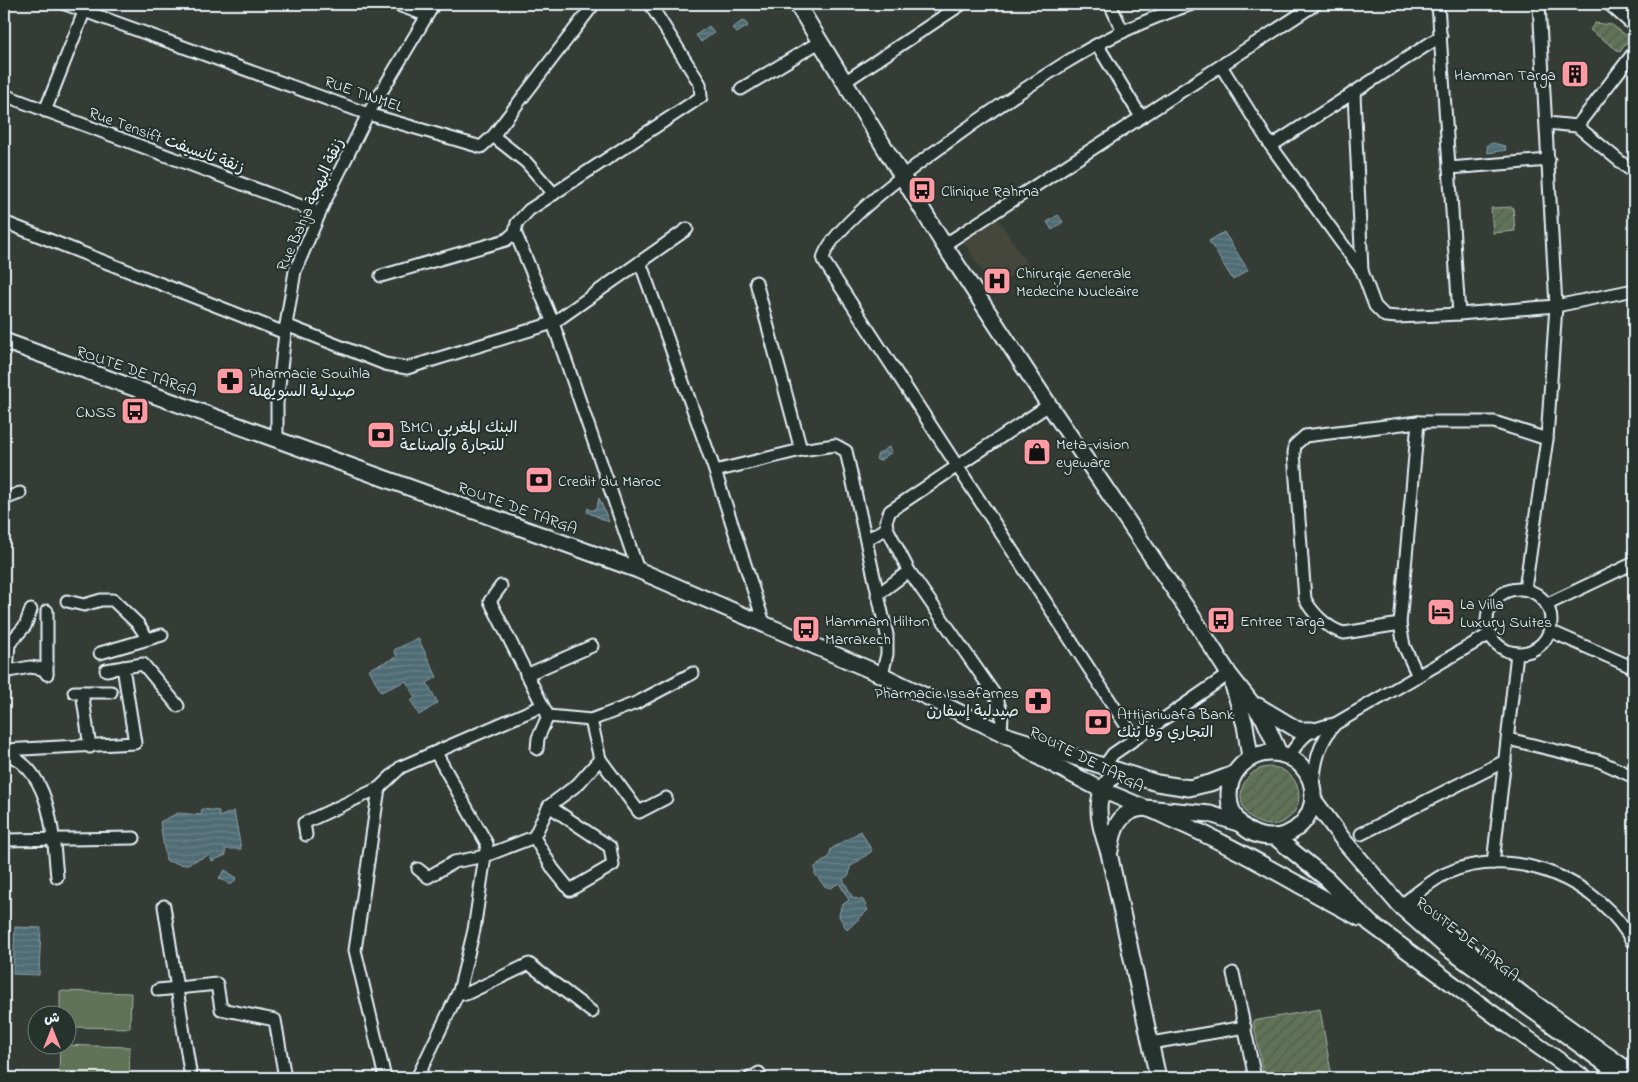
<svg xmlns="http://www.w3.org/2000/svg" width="1638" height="1082" font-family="'Indie Flower','Playpen Sans Arabic',sans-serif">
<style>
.built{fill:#44473e}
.garden{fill:url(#garden-furrows);stroke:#a4b2a7}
.pitch{fill:#607356;stroke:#a4b2a7}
.water{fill:url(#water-rules);stroke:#8ca1a9}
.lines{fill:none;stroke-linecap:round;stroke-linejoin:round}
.street-casing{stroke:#e8f1f8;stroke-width:15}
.secondary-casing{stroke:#e8f1f8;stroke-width:19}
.street{stroke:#26332d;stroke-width:11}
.secondary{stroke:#26332d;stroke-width:15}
.labels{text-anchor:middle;stroke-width:4.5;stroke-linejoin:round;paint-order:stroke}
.poi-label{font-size:16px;fill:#e8f1f8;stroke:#26332d;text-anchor:start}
.street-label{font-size:16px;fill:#e8f1f8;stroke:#26332d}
</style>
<defs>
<pattern id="garden-furrows" width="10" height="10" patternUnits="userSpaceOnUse" patternTransform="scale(1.25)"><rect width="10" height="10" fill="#607356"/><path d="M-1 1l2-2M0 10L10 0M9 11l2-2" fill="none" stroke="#525b4f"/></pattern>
<pattern id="water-rules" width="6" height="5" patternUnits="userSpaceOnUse" patternTransform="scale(1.25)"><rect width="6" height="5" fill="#4f6c75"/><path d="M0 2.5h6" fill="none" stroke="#688189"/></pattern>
</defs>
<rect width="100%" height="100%" fill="#343c35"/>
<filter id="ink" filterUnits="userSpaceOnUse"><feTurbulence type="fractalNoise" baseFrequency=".02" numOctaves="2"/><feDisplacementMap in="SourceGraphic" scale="10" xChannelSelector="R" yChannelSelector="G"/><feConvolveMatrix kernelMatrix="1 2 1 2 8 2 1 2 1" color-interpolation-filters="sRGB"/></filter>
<g filter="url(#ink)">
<!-- built -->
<polygon class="built" points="998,219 1028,265 993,288 963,241"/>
<!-- garden -->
<g class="garden">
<polygon points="1595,23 1612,25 1630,38 1620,52 1590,30"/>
<polygon points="1513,207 1515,231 1493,233 1491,208"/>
<circle cx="1270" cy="796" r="29"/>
<polygon points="1320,1009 1332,1078 1264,1078 1253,1021"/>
</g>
<!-- pitch -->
<g class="pitch">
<polygon points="60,991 131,993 130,1028 68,1027 68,1014 60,1014"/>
<polygon points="60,1045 130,1047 129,1078 59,1078"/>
</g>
<!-- water -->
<g class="water">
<polygon points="744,20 748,26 737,33 732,28"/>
<polygon points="709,26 714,33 701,42 696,35"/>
<polygon points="1493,143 1505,146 1506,150 1488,153 1487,145"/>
<polygon points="1058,215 1063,222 1052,230 1047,222"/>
<polygon points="1224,232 1248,270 1233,280 1209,241"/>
<polygon points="889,447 892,452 879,461 876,459 878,454"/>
<polygon points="599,498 609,522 587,512 588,508 592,511 597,507"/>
<polygon points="418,638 437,677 427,683 438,703 419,715 411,701 415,698 406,681 381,692 369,669 397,657 394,650"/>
<polygon points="202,809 219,811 219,817 234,811 241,849 225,849 226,855 212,861 209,855 185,865 166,861 160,822 178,813 201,815"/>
<polygon points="861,831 872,851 850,867 849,875 843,879 853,898 863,900 868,910 847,930 839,916 841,906 849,900 839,883 831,888 824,886 815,874 815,867 829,857 831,849"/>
<polygon points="225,870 237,878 231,885 219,878"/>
<polygon points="15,927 41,928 39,975 13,974"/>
</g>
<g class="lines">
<defs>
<g id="street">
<polyline points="65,4 368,114 481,147 493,136 594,4"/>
<polyline points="395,4 426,15"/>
<polyline points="1110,4 1123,32"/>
<polyline points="1438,4 1459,314"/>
<polyline points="1609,4 1634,26"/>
<polyline points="1098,46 1141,117"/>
<polyline points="1221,66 1271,146 1362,271 1375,306 1385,316 1398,317 1459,314 1556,306 1634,290"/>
<polyline points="846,81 962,4"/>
<polyline points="741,89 821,41"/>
<polyline points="1354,93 1362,271"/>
<polyline points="4,95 320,213"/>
<polyline points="45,111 84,12"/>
<polyline points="1547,123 1577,126 1634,173"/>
<polyline points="1577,126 1634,52"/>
<polyline points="493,136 526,162 554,194"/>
<polyline points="1271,146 1441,36"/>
<polyline points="1449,168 1549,160"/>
<polyline points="4,222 285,333"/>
<polyline points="944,245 1316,4"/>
<polyline points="640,262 715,471 764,623"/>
<polyline points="381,276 506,240 515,232"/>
<polyline points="756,282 801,450"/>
<polyline points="286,325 385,364 407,368 553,323 687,229"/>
<polyline points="1418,422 1400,624 1404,646 1418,676"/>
<polyline points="277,438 277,403 286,325 295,271 324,203 368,114 434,4"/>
<polyline points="715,471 801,450 835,445 846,451 887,635 887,654 882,675"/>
<polyline points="4,499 20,493"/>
<polyline points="866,540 887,528"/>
<polyline points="638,570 553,323 515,232 517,223 529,210 701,97 700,84 650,4"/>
<polyline points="501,586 490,601 548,716 538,738 537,749"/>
<circle cx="1519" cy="621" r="32"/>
<polyline points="1525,589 1547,439 1556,306 1539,4"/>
<polyline points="877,595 909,571"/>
<polyline points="67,601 84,605 101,600 113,600 138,624 148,639"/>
<polyline points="1548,604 1634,563"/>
<polyline points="47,611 47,674"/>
<path d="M1400 624 1344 633C1328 629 1312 613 1305 599L1294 453 1295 445 1305 436 1418 422H1494L1547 439"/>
<polyline points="1550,631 1634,668"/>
<polyline points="100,653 162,635"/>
<polyline points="106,670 143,664 178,706"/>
<polyline points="4,672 30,667 43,669 47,674"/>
<polyline points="7,672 9,644 25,626 31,610"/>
<polyline points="526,675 592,646"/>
<polyline points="74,692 111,692"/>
<polyline points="82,692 90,747"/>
<polyline points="548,716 591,720 636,703 693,673"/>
<polyline points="591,720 600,759 578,784 549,806 534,837 485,856 474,930 459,991 466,994 529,964 592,1012"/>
<polyline points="1001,733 1002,715 997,698 909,571 887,528 886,521 890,511 1049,405"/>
<path d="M1135 739 823 260C827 217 1022 90 1065 63 1104 39 1149 18 1192 4"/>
<polyline points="1508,739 1599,761 1634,777"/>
<polyline points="4,750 135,743 123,667"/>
<path d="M4 753C52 769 53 836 57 877"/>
<path d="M1289 756C1303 735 1310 728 1335 724"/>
<polyline points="600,759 639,812 666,798"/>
<polyline points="1104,766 1113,754 1229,674"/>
<path d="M1313 786C1315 761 1319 743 1335 724L1490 634"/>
<polyline points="379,788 355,950 385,1078"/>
<polyline points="1361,834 1505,761"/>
<polyline points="306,835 304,823 379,788 401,767 542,706"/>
<polyline points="534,837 553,869 570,890 613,865 610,847 549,806"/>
<polyline points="4,840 134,838"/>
<polyline points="1493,863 1517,653"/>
<polyline points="418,869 428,877 454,862 485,856 487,844 436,753"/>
<polyline points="1410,899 1442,928 1524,993 1634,1072"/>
<path d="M1404 903C1417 893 1431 881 1445 874 1513 843 1601 880 1634 945"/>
<polyline points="164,906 191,1078"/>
<polyline points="1233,973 1255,1078"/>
<polyline points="158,990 217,984 221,1009 275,1020 285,1078"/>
<polyline points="1151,1043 1245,1027"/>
<polyline points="417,1078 459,991"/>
<polyline points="750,1078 759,1073"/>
</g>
<g id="secondary">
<polyline points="797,4 944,245 1049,405 1196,622 1229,674 1264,719 1279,753"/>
<polyline points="4,341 638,570 882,675 1008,736 1157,783 1189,788 1210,783 1234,774"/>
<polyline points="1233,685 1245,725 1250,757"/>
<polyline points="1258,706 1298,730 1312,730"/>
<polyline points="1020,744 1041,758 1102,790 1145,808 1210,814 1238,823"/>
<circle cx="1271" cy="795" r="42"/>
<path d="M1119 771C1089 794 1099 822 1109 853L1158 1078"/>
<polyline points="1313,799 1344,841 1400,906 1446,947 1625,1078"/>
<polyline points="1275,837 1327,879 1370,923 1508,1025 1584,1078"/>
<path d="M1110 851C1113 830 1118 811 1143 808 1151 808 1164 816 1171 819 1237 847 1297 885 1360 918"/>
</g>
</defs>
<!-- street casing -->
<use href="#street" class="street-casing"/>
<!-- secondary casing -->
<use href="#secondary" class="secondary-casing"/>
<!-- street -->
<use href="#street" class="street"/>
<!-- secondary -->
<use href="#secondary" class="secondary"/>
</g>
</g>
<!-- icons -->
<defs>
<symbol id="building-square" viewBox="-11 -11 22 22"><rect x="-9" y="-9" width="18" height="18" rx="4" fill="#ff9aa2" stroke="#26332d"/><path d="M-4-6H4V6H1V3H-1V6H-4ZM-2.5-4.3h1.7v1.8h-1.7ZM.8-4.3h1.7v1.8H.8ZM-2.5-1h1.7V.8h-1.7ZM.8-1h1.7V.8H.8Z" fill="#111"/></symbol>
<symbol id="bus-square" viewBox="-11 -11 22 22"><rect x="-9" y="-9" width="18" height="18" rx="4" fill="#ff9aa2" stroke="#26332d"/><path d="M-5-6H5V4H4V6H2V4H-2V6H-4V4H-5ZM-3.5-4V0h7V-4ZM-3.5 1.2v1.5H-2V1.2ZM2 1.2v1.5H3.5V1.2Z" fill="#111"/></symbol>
<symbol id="hospital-square" viewBox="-11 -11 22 22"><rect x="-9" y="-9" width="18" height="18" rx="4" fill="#ff9aa2" stroke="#26332d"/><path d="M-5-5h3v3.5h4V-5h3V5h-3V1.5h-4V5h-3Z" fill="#111"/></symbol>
<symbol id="pharmacy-square" viewBox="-11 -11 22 22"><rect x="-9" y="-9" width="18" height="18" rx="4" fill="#ff9aa2" stroke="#26332d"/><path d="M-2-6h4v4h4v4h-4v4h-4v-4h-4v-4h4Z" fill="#111"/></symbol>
<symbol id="bank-square" viewBox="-11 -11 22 22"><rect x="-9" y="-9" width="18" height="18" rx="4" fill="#ff9aa2" stroke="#26332d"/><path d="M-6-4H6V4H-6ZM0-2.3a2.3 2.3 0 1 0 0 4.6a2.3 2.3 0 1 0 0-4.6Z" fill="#111"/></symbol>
<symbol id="shop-square" viewBox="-11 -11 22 22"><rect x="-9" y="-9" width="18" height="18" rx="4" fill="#ff9aa2" stroke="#26332d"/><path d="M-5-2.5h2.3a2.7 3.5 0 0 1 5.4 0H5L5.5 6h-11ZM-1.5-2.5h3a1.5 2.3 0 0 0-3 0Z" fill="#111"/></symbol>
<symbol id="hotel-square" viewBox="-11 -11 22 22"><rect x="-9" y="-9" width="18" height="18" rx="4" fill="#ff9aa2" stroke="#26332d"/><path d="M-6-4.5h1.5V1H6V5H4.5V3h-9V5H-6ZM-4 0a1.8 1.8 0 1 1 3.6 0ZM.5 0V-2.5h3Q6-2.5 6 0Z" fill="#111"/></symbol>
</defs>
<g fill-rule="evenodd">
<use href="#building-square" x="1559" y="58" width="32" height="32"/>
<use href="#bus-square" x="906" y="174" width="32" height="32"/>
<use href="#hospital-square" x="981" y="265" width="32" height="32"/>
<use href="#pharmacy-square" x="214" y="365" width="32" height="32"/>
<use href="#bus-square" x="119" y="395" width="32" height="32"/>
<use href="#bank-square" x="365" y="419" width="32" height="32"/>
<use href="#shop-square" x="1021" y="436" width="32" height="32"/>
<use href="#bank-square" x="523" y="464" width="32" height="32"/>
<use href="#hotel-square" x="1425" y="596" width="32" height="32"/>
<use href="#bus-square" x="1205" y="604" width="32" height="32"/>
<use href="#bus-square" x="790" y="613" width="32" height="32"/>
<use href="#pharmacy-square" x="1022" y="685" width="32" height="32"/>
<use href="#bank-square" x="1082" y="706" width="32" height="32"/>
</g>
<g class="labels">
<!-- poi labels -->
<g class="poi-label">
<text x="1556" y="80" text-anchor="end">Hamman Targa</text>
<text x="941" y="196">Clinique Rahma</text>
<text x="1016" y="278">Chirurgie Generale<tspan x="1016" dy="18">Medecine Nucleaire</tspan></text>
<text x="249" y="378">Pharmacie Souihla<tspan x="249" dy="18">صيدلية السويهلة</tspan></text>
<text x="116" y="417" text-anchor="end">CNSS</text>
<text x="400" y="432">BMCI البنك المغربي<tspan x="400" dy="18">للتجارة والصناعة</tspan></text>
<text x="1056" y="449">Meta-vision<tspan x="1056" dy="18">eyeware</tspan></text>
<text x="558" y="486">Credit du Maroc</text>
<text x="1460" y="609">La Villa<tspan x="1460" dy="18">Luxury Suites</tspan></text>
<text x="825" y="626">Hammam Hilton<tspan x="825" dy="18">Marrakech</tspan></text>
<text x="1240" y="626">Entree Targa</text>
<text x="1019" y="698" text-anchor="end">Pharmacie Issafarnes<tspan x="1019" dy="18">صيدلية إسفارن</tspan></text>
<text x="1117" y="719">Attijariwafa Bank<tspan x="1117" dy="18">التجاري وفا بنك</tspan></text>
</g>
<!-- street labels -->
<g class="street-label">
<text transform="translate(364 93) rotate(19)" y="6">RUE TINMEL</text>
<text transform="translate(167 139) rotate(20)" y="6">Rue Tensift زنقة تانسيفت</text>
<text transform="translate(309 204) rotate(-66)" y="6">Rue Bahja زنقة البهجة</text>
<text transform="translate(137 370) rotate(19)" y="6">ROUTE DE TARGA</text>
<text transform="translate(518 507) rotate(20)" y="6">ROUTE DE TARGA</text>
<text transform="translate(1087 758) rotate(27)" y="6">ROUTE DE TARGA</text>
<text transform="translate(1468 938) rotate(38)" y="6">ROUTE DE TARGA</text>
</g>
</g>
<!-- margin -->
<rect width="1638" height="1082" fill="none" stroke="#26332d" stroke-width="20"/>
<rect x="10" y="10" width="1618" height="1062" fill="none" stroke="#e8f1f8" stroke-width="2" filter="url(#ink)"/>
<!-- north arrow -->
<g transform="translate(52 1030)"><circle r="24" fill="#26332d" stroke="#747f7e"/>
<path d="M0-4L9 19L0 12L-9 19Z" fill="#ff9aa2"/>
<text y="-8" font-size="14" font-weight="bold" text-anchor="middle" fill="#e8f1f8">ش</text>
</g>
</svg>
